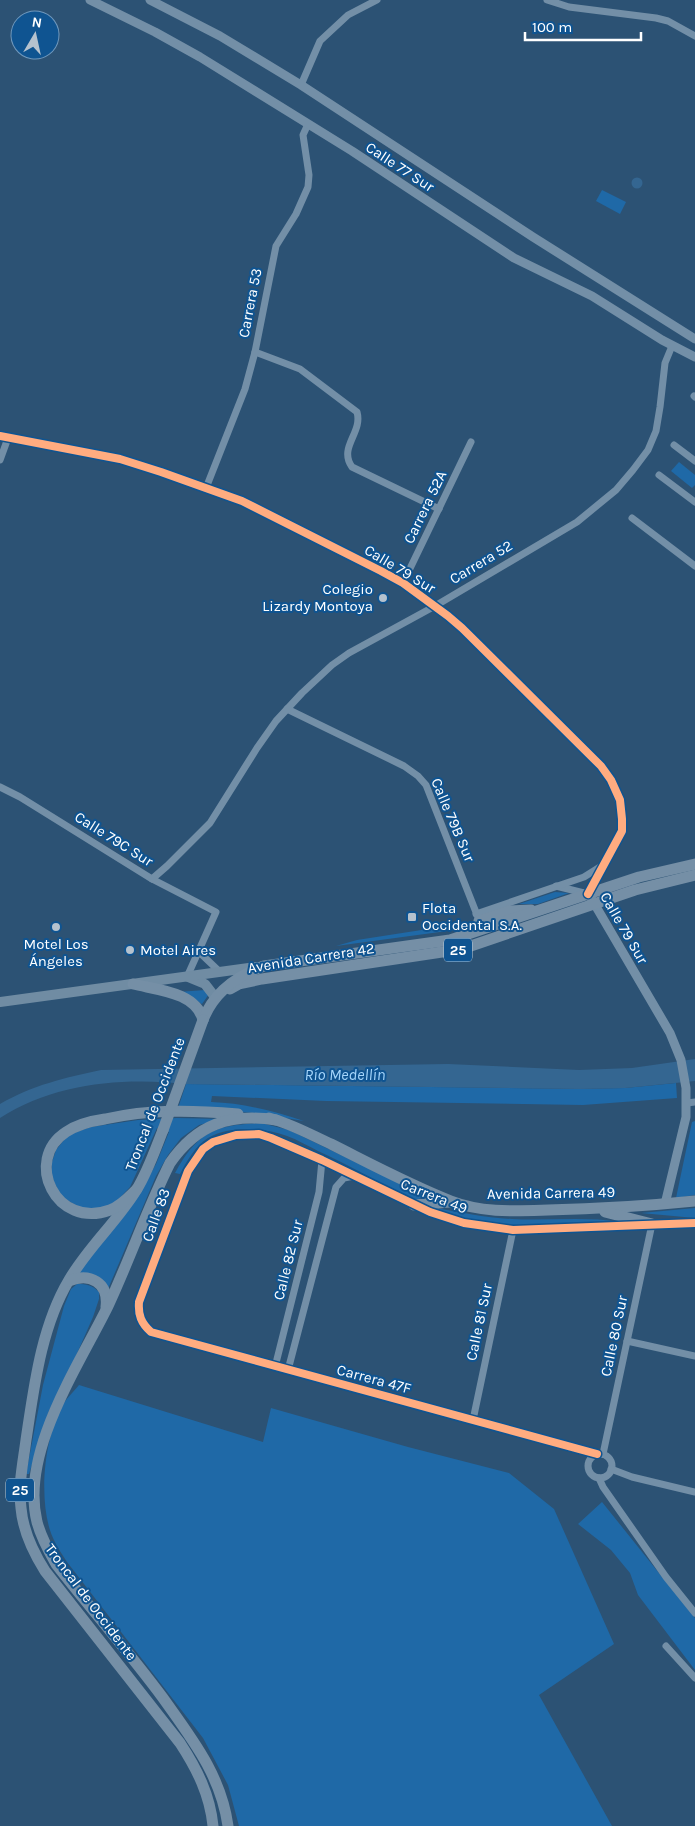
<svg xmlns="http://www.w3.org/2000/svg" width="695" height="1826" font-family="Karla,sans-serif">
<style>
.green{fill:#1f69a7}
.water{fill:#346691}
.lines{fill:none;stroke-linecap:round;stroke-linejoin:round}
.minor{stroke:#738fa7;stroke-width:7}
.tertiary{stroke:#738fa7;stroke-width:9}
.secondary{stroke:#708ca3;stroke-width:10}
.trunk{stroke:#758fa6;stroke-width:11}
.trunk-bridge{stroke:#758fa6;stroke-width:11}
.cycleway-casing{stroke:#0f5491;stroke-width:11}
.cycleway{stroke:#ffac80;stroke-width:8}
.poi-dot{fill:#b5c2ce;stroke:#0f5491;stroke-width:2}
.labels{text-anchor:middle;stroke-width:4;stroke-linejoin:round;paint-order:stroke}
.shield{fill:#0f5491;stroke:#b7ccde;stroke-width:1}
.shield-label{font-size:14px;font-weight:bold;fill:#fff}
.street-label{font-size:15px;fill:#fff;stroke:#0f5491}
.poi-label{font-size:15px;fill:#fff;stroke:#0f5491;text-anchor:start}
.water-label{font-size:16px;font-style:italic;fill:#a5d5fb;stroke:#0f5491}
</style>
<rect width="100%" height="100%" fill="#2c5274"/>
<!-- green -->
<g class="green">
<polygon points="602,190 626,202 620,214 596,201"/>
<polygon points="679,462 695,475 695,485 692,488 671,471"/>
<polygon points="555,892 569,893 538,904 519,904"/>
<polygon points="428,929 462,929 336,946 357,940"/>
<polygon points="205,990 209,994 202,1004 188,995 178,992"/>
<path d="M676 1083 677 1098 583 1105 326 1101 212 1096 211 1102C243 1103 273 1111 304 1121L255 1113 178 1108 186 1084 580 1089 625 1088Z"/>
<path d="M177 1118 222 1119 199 1125 181 1138 168 1155 156 1176 108 1289C101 1274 94 1275 78 1273L142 1189 156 1164 169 1132 157 1128 130 1187 116 1202 102 1208 85 1210 61 1197 51 1175 52 1162 56 1150 68 1135 91 1127 138 1120Z"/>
<polygon points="695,1121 695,1195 676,1198 692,1122"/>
<path d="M261 1123 289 1130 426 1196 414 1201C382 1184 351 1166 318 1151 308 1146 298 1140 287 1136 264 1128 231 1125 208 1138 195 1146 187 1161 180 1174L175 1173C197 1132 215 1125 261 1123Z"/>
<path d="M435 1208C460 1212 486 1218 512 1219 548 1221 584 1216 620 1222L520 1227 465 1219Z"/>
<polygon points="695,1208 695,1218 641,1213"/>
<path d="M77 1284C87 1284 92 1285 99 1292V1299L93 1317 65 1381 49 1411 29 1474H26L43 1385 64 1306 71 1289Z"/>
<path d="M79 1385 263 1442 271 1408 408 1447 509 1473 554 1509 614 1644 539 1695 612 1826H239L228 1785 203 1738 67 1562C62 1554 57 1547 53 1538 37 1503 44 1431 66 1400 70 1395 75 1390 79 1385Z"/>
<polygon points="602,1502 695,1618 695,1670 638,1595 630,1573 611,1550 578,1524"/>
</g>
<!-- water -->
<g class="water">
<circle cx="637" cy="183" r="5.5"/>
<path d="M695 1059V1081L625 1088 580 1089 186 1084C123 1077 54 1083 0 1118V1104C33 1085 64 1078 101 1070L448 1064 579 1070 632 1068Z"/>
</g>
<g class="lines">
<!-- minor -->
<g class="minor">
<polyline points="547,0 569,7 656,18 668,21 695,36"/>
<polyline points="301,85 320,41 348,15 377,0"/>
<path d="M255 352 300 369 357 412C363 433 338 447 352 467L439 509"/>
<polyline points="694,396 695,397"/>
<path d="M0 436C41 444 82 449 122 460 163 471 204 485 243 502 270 513 296 528 323 541 354 557 387 571 415 591 462 625 502 668 544 709 581 745 624 774 622 831L588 894 556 886"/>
<polyline points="674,445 695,461"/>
<polyline points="0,460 8,438"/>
<polyline points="659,475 695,502"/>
<polyline points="206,488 245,389 255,352 276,246 296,214 308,187 309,175 303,135 308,124"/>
<polyline points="632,518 695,566"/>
<polyline points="403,583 471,442"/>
<polyline points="287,709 404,766 418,776 426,785 481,925"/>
<polyline points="0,787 20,797 152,879 216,912 187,977"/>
<polyline points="152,879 167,866 210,823 257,748 276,721 302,693 332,665 349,653 435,606 577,522 616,490 633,470 648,450 656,431 660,407 665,363 672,346"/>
<polyline points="476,914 584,877 600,867"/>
<polyline points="199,952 220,972"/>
<polyline points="687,1103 695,1102"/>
<polyline points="627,1341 695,1356"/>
<polyline points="275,1367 319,1192 322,1160"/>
<polyline points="288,1370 336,1187 344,1178 354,1176"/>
<polyline points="473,1420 513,1230"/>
<circle cx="600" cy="1466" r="12"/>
<path d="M597 1454 151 1332C141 1323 138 1315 139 1302L188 1171 203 1149 213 1142 236 1135 259 1134 271 1138 322 1160 430 1212 464 1223 513 1230 695 1223"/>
<polyline points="603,1454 652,1224"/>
<polyline points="611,1469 632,1477 695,1492"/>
<polyline points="599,1478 603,1487 666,1577 695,1613"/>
<polyline points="666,1646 695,1678"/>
</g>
<!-- tertiary -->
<g class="tertiary">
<polyline points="90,0 155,32 200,57 352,151 514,258 592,296 662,340 695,357"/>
<polyline points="150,0 220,36 301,85 533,237 695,339"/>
<polyline points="591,898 670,1033 681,1060 686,1088 686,1117 665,1204"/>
</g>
<!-- secondary -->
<g class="secondary">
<polyline points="188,977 205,984 215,997"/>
<polyline points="0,1002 256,967"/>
</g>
<!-- trunk -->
<g class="trunk">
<polyline points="479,921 509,911 531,910"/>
<path d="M133 984C157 990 196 992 203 1020"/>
<polyline points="230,989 239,984 262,979 462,949 635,890 695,875"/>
<path d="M203 1020C214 992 236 976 264 966L450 940 639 877 695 864"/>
<path d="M269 1118C290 1123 311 1135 331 1144 371 1164 410 1185 451 1201 482 1213 515 1211 548 1210 597 1209 646 1206 695 1201"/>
<path d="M163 1130C155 1150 148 1171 137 1189 118 1221 88 1247 69 1280 41 1327 34 1387 26 1440 23 1463 18 1485 21 1508 23 1531 33 1552 45 1571L180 1743C197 1769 210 1795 213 1826"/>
<path d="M137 1189C129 1197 121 1206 110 1210 56 1230 23 1160 66 1132 78 1124 91 1121 105 1119 150 1109 192 1110 238 1114"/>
<polyline points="414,1205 450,1202"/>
<polyline points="605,1212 652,1224"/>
<path d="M69 1281C90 1272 109 1283 106 1307"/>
<path d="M228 1826C221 1775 192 1739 163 1698 129 1652 91 1609 56 1564 48 1550 41 1537 37 1522 20 1452 78 1367 108 1306 130 1259 147 1209 170 1163 197 1124 230 1113 276 1120"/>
</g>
<!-- trunk-bridge -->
<polyline class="trunk-bridge" points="163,1130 203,1020"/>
<defs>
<g id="cycleway">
<polyline points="0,436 120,459 161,472 242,501 381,571 403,583 448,616 462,628 601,766 611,780 620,800 622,819 622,831 588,894"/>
<path d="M597 1454 151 1332C141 1323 138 1315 139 1302L188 1171 203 1149 213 1142 236 1135 259 1134 271 1138 322 1160 430 1212 464 1223 513 1230 695 1223"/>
</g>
</defs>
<!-- cycleway casing -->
<use href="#cycleway" class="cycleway-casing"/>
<!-- cycleway -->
<use href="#cycleway" class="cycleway"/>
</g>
<!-- markers -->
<g class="poi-dot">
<circle cx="383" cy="598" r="5"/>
<rect x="407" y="912" width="10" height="10" rx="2.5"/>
<circle cx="56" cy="927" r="5"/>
<circle cx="130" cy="950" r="5"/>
</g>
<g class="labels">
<!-- shield labels -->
<g class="shield">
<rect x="444" y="938.5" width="28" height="23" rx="4"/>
<rect x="6" y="1478.5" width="28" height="23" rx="4"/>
</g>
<g class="shield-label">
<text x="458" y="955">25</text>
<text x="20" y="1495">25</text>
</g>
<!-- street labels -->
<g class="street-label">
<text transform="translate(400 167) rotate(33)" y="5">Calle 77 Sur</text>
<text transform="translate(250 303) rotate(-79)" y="5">Carrera 53</text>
<text transform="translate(425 507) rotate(-64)" y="5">Carrera 52A</text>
<text transform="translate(481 562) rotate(-31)" y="5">Carrera 52</text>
<text transform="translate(400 569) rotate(31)" y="5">Calle 79 Sur</text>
<text transform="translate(453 820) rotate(67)" y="5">Calle 79B Sur</text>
<text transform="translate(114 839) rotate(32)" y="5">Calle 79C Sur</text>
<text transform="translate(624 928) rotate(60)" y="5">Calle 79 Sur</text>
<text transform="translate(311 958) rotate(-9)" y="5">Avenida Carrera 42</text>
<text transform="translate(155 1104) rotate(-69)" y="5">Troncal de Occidente</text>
<text transform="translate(551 1193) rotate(-1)" y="5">Avenida Carrera 49</text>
<text transform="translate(434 1196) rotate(22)" y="5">Carrera 49</text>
<text transform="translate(156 1215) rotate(-70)" y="5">Calle 83</text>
<text transform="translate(288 1260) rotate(-76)" y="5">Calle 82 Sur</text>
<text transform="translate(479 1322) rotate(-78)" y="5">Calle 81 Sur</text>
<text transform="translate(614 1336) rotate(-78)" y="5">Calle 80 Sur</text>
<text transform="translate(374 1379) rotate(15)" y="5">Carrera 47F</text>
<text transform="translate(91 1602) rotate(53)" y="5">Troncal de Occidente</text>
</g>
<!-- poi labels -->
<g class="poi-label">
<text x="373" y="594" text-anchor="end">Colegio<tspan x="373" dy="17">Lizardy Montoya</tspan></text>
<text x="422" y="913">Flota<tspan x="422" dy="17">Occidental S.A.</tspan></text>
<text x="56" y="949" text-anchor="middle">Motel Los<tspan x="56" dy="17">Ángeles</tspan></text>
<text x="140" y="955">Motel Aires</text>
</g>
<!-- water labels -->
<g class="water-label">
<text x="345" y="1080">Río Medellín</text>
</g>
</g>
<!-- north arrow -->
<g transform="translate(35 35) rotate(9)"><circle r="24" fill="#0f5491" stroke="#6f98bd"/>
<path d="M0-4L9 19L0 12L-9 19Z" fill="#b5c2ce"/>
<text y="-8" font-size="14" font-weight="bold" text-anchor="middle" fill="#ffffff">N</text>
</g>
<!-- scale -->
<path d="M525 32v8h116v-8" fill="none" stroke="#ffffff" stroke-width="2.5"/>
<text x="532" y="32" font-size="15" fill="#ffffff" stroke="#0f5491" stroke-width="4" paint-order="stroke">100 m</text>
</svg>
